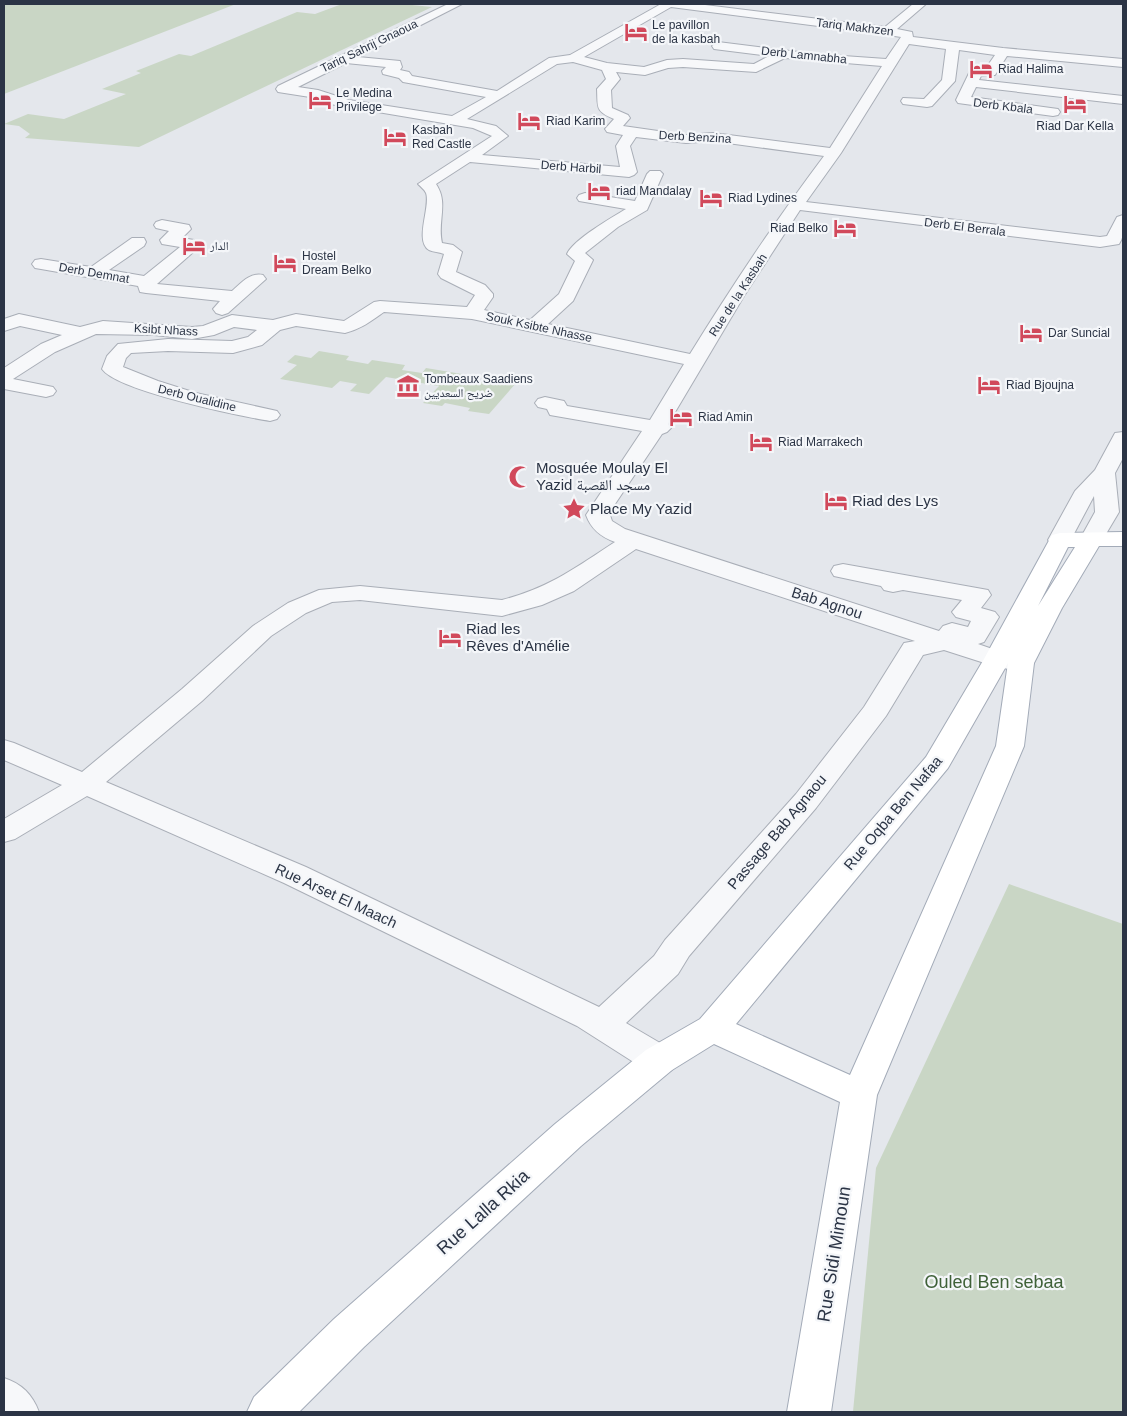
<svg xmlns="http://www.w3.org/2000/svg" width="1127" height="1416" font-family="Arial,'Noto Naskh Arabic',sans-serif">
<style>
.green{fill:#c9d6c5}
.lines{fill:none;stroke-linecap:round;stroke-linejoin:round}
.minor-casing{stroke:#a9aeb7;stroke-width:2}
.major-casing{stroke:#a3abb8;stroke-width:2}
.minor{fill:#f7f8fa;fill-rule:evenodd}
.major{fill:#fff;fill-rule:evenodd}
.labels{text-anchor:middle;stroke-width:4.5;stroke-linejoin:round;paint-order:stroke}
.far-poi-label{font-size:12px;fill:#2b3445;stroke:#f4f6f9;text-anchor:start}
.far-street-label{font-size:12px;fill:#2b3445;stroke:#f4f6f9}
.poi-label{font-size:15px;fill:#2b3445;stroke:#f4f6f9;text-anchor:start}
.street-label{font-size:15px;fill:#2b3445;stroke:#f4f6f9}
.near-street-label{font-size:18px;fill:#2b3445;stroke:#f4f6f9}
.near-park-label{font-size:18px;fill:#3f6138;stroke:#f4f6f9}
</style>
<rect width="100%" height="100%" fill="#e4e7ec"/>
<!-- green -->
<g class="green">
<polygon points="4,4 236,4 4,94"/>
<polygon points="342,4 402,4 432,7 139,147 25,138 30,134 19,126 4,124 28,114 64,119 126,94 102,89 141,73 136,71 179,54 191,56 297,12 315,14"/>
<polygon points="319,351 349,356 346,360 368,364 372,360 405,365 402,370 422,373 426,368 462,374 458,378 487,383 492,379 516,383 489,414 468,411 470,408 445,403 442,406 423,403 439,386 386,377 369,394 350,391 357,384 340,381 332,388 280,379 297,365 287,362 295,355 311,358"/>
<polygon points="1009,884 1123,924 1123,1412 853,1412 876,1168"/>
</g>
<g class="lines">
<defs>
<g id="minor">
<path d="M448 4H462L358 57 400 61 402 67 400 70 409 72 412 76 497 91 549 58 570 55 661 4H697L885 27 913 4H926L897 29 912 32 913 37 1003 48 1123 59V67L1007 56 995 75 981 76 979 80 1123 96V104L976 87 971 97 1058 109 1060 112 1058 115 1053 116 958 103 956 100 971 69 986 68 995 55 959 50 955 81 932 106 927 107 903 104 901 101 903 98 924 99 942 80 946 49 909 44 841 153 806 202 1100 237 1107 236 1117 217 1123 215C1124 225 1125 235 1119 244L1100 247 800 210 744 296 668 424 671 428 667 432 662 434 611 510 610 515 612 521 625 529 939 631 943 626 952 623 968 627 971 621 956 617 952 612 962 600 903 590 893 592 884 590 881 586 834 576 831 571 834 566 843 564 988 590 991 595 981 608 995 612 999 617 984 642 978 644 1001 652 1030 657 1034 663 1030 669 1021 671 997 667 944 650 923 655 886 716 816 808 689 956 678 974 626 1023 672 1050 677 1060 672 1070 659 1074 646 1070 577 1026 284 883 87 796 15 839 4 842V819L62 785 4 760V740L14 743 82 772 182 689 253 626 288 603 319 590 360 586 502 600C549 588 575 568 615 542 601 537 591 529 586 515L642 431 550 415 547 409 538 407 535 403 538 399 545 397 564 401 567 406 650 420 684 364 472 319 384 312C371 321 361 329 345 333L296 326 280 330 262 345 233 353 168 351 131 353 126 358 123 367 158 381 196 393 277 411 280 415 277 419 270 421C240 416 117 391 102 369L107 356 118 344 168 339 232 341 248 337 257 330 234 327 214 335 192 339 154 335 96 334 55 352 13 379 53 387 56 391 53 395 46 397 4 389V368L41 344 62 335 20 326 4 331V319L19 314 80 327 103 321 192 327 203 326 232 315 273 320 296 314 344 321 374 302 380 301 467 307 475 295 441 278 438 274 444 254C439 252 433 252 429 250 414 241 431 206 426 193 424 189 421 187 418 184L492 136 473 128 330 104 310 97 278 92 276 89 278 86ZM671 7 888 35 901 37 886 59 815 54 718 42 712 46 714 49 769 56 754 64 683 59 667 60 644 67 607 63 584 57ZM785 58 882 66 830 148 713 133 686 135 623 126 630 118 628 115 612 108 611 90 620 79 616 72 645 75 668 68 683 67 756 72ZM573 62 602 70 606 79 597 89C598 108 595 111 614 119L605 129 607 132 623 135 616 146 620 167 482 155 508 136 496 126 467 119 557 64ZM346 63 386 67 382 71 383 74 399 78 403 82 486 97 452 116 349 100 318 90 298 87ZM636 137 686 143 713 141 824 156C776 220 732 286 690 354L548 324 573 301 593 260 585 253 618 227 647 210 663 174 660 171H650L647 174 635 201 585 193 579 195 577 198 579 201 626 209C611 218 573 240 567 254L575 261 559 294 530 320 484 310 493 297V294L485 285 456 272 462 252 453 245 442 243C437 221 449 203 436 184L470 162 629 177 634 175 637 172 630 146ZM636 549 915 641 904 643 864 707 796 794 665 940 654 956 599 1007 306 867 106 782 202 701 271 636 306 613 332 602 360 600 502 616 542 605 574 591Z"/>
<path d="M162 220 189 225 191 229 182 238 194 240 199 247 157 284 232 291C241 283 250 272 263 275L266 279 228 313 222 315 216 313 213 309 220 301 146 293 140 292 138 286 41 269 35 268 32 264 35 260 41 259 91 267 132 238H144L146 242 144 246 109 270 144 276 180 247 162 244 160 240 169 231 156 228 154 225 156 222Z"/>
<polygon points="1123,432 1123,458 1115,473 1119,512 1100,544 1092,546 1084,544 1080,539 1095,512 1094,496 1068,545 1060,547 1052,545 1048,540 1075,491 1095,470 1115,433"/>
<path d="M4 1378C22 1384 32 1394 39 1412H4Z"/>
</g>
<path id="major" d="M1123 532V546H1099L1062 608 1034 663 1024 746 877 1095 831 1412H787L840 1102 714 1044 672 1070 581 1146 364 1347 299 1412H247L254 1397 334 1319 555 1124 646 1050 700 1019 926 757 984 659 1052 535 1060 533ZM1068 547H1075L1038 606ZM1008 663 996 746 850 1075 736 1024 948 768Z"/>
</defs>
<!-- minor casing -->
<use href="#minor" class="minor-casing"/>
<!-- major casing -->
<use href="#major" class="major-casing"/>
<!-- minor -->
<use href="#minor" class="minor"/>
<!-- major -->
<use href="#major" class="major"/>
</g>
<!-- icons -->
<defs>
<symbol id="hotel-bare" viewBox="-9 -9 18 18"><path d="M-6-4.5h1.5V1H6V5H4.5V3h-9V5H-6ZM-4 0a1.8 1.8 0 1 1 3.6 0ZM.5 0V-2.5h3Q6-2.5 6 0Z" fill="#d1495b" stroke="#f4f6f9" stroke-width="2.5" paint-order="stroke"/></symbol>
<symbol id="museum-bare" viewBox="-9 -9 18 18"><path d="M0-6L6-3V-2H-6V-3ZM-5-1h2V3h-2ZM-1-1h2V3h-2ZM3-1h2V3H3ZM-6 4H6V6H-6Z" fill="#d1495b" stroke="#f4f6f9" stroke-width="2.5" paint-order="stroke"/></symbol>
<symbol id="mosque-bare" viewBox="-9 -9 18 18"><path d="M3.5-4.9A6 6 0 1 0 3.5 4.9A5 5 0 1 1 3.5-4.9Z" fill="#d1495b" stroke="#f4f6f9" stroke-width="2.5" paint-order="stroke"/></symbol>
<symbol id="sight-bare" viewBox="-9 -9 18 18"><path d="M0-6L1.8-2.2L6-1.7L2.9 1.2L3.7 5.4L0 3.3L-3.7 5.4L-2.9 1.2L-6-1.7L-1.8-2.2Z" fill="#d1495b" stroke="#f4f6f9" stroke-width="2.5" paint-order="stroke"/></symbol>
</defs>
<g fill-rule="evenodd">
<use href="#hotel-bare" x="620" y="16" width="32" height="32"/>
<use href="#hotel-bare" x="965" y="53" width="32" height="32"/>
<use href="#hotel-bare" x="304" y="84" width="32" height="32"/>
<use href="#hotel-bare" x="1059" y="88" width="32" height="32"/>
<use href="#hotel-bare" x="513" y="105" width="32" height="32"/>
<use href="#hotel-bare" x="379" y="121" width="32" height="32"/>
<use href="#hotel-bare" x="583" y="175" width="32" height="32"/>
<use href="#hotel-bare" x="695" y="182" width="32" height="32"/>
<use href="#hotel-bare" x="829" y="212" width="32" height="32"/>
<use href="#hotel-bare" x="178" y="230" width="32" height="32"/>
<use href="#hotel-bare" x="269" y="247" width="32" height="32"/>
<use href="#hotel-bare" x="1015" y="317" width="32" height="32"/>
<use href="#hotel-bare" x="973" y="369" width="32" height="32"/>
<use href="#museum-bare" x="392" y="370" width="32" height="32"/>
<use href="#hotel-bare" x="665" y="401" width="32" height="32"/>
<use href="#hotel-bare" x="745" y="426" width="32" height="32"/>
<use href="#mosque-bare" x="504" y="461" width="32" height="32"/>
<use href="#hotel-bare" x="820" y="485" width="32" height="32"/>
<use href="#sight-bare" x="558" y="493" width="32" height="32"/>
<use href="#hotel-bare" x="434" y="622" width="32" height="32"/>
</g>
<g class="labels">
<!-- far-poi labels -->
<g class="far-poi-label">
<text x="652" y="29">Le pavillon<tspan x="652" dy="14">de la kasbah</tspan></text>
<text x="998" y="73">Riad Halima</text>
<text x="336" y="97">Le Medina<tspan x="336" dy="14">Privilege</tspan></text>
<text x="546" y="125">Riad Karim</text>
<text x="1075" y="130" text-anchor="middle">Riad Dar Kella</text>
<text x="412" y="134">Kasbah<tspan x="412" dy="14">Red Castle</tspan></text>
<text x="616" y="195">riad Mandalay</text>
<text x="728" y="202">Riad Lydines</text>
<text x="828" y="232" text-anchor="end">Riad Belko</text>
<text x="210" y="250">الدار</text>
<text x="302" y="260">Hostel<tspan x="302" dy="14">Dream Belko</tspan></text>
<text x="1048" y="337">Dar Suncial</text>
<text x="424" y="383">Tombeaux Saadiens<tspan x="424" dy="14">ضريح السعديين</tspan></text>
<text x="1006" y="389">Riad Bjoujna</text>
<text x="698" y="421">Riad Amin</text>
<text x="778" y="446">Riad Marrakech</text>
</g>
<!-- far-street labels -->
<g class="far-street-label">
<text transform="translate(855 27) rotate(7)" y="4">Tariq Makhzen</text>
<text transform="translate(369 46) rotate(-26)" y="4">Tariq Sahrij Gnaoua</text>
<text transform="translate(804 55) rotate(6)" y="4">Derb Lamnabha</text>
<text transform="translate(1003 106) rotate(7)" y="4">Derb Kbala</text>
<text transform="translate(695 137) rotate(3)" y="4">Derb Benzina</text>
<text transform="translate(571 167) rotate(4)" y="4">Derb Harbil</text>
<text transform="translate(965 227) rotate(7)" y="4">Derb El Berrala</text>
<text transform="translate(94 273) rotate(10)" y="4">Derb Demnat</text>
<text transform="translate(738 295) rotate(-57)" y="4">Rue de la Kasbah</text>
<text transform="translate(539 327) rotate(12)" y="4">Souk Ksibte Nhasse</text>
<text transform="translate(166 330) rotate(3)" y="4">Ksibt Nhass</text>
<text transform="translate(197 398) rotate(14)" y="4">Derb Oualidine</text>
</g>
<!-- poi labels -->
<g class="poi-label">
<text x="536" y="473">Mosquée Moulay El<tspan x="536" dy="17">Yazid مسجد القصبة</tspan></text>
<text x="852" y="506">Riad des Lys</text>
<text x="590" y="514">Place My Yazid</text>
<text x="466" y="634">Riad les<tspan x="466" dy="17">Rêves d'Amélie</tspan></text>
</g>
<!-- street labels -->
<g class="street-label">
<text transform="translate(827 603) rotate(18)" y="5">Bab Agnou</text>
<text transform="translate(893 813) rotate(-50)" y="5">Rue Oqba Ben Nafaa</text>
<text transform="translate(777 832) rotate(-50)" y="5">Passage Bab Agnaou</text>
<text transform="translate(336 896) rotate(25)" y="5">Rue Arset El Maach</text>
</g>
<!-- near-street labels -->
<g class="near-street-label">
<text transform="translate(483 1212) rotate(-42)" y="6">Rue Lalla Rkia</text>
<text transform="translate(834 1254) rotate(-81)" y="6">Rue Sidi Mimoun</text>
</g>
<!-- near-park labels -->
<g class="near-park-label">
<text x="994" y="1288">Ouled Ben sebaa</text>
</g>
</g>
<!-- border -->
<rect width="1127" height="1416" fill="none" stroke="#2b3445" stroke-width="10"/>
</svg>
